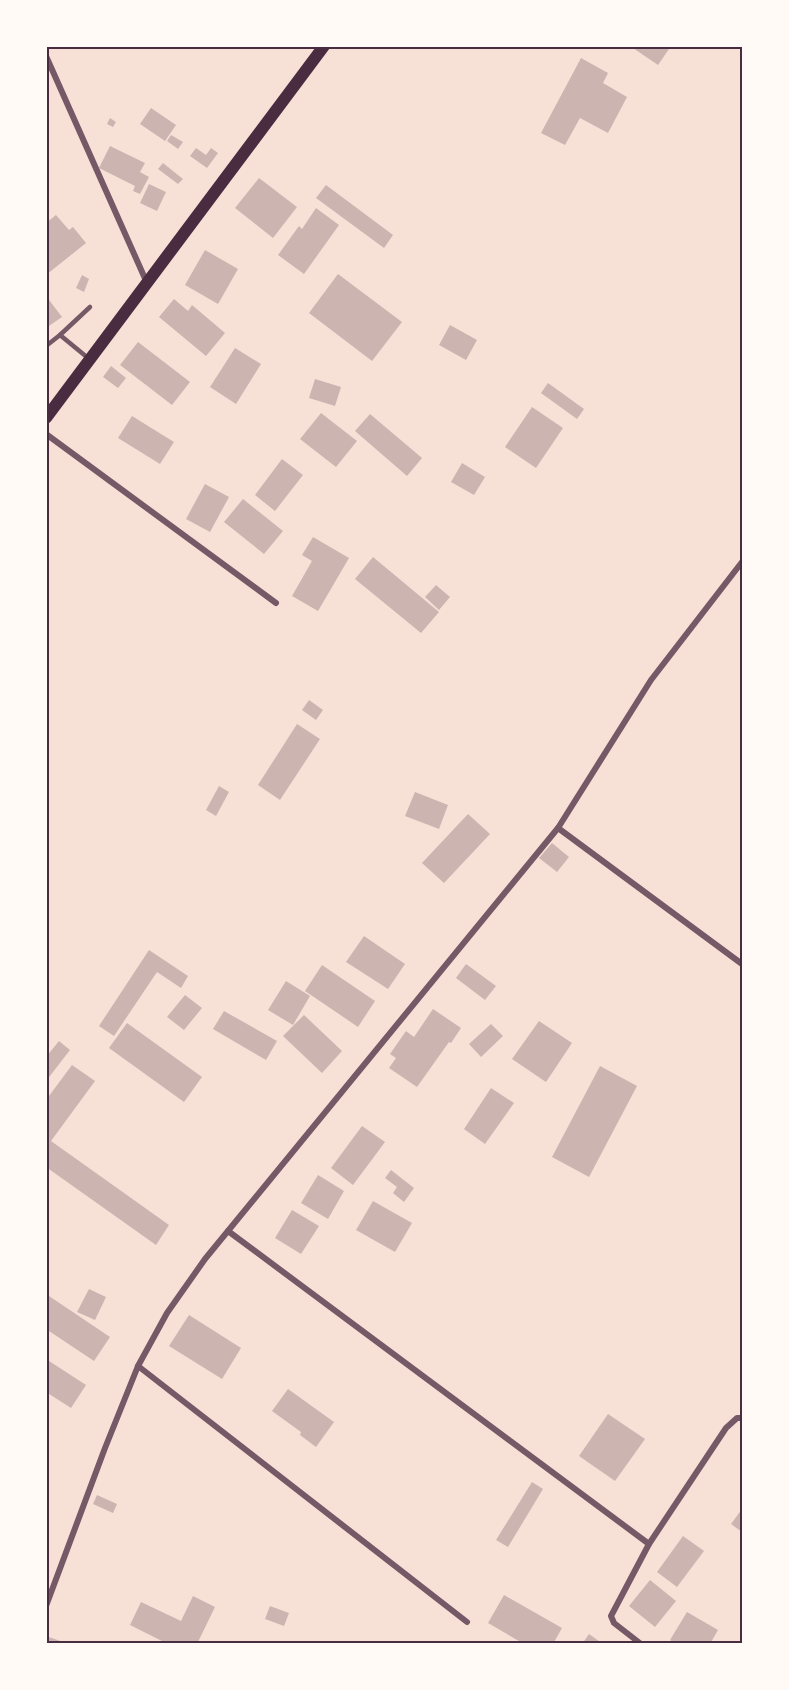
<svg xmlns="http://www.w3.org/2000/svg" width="789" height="1690" font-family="Lora,serif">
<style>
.building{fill:#ccb4b1}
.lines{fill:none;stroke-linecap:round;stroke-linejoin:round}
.service{stroke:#755966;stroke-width:4.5}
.minor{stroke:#755966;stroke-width:6}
.secondary{stroke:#4a2c40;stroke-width:12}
.neatline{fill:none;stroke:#4a2c40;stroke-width:2}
</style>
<rect width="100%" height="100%" fill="#f7e1d7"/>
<!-- building -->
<g class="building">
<polygon points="630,46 671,46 658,65"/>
<polygon points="581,58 608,73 603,83 627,97 608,133 580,118 565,145 541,133"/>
<polygon points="151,108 176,125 165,141 140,124"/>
<polygon points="110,118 116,122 113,127 107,124"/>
<polygon points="171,135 183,142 178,149 167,141"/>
<polygon points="110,146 145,163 140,172 149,177 140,194 133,191 135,186 99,168"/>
<polygon points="196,148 206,155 211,148 218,153 207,168 190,156"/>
<polygon points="163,163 183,179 178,184 158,169"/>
<polygon points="259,178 297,207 273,238 235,208"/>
<polygon points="149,184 166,192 157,211 140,203"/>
<polygon points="326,185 393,235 384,248 316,198"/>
<polygon points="316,208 339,225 304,274 278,255 299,226 302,229"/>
<polygon points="56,215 69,230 73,227 86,243 46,275 46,223"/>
<polygon points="205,250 238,269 218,304 185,285"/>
<polygon points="338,274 402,322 372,361 309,313"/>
<polygon points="82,275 89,279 84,292 76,288"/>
<polygon points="46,296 62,317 46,328"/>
<polygon points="174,299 188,311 192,305 225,333 206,356 159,317"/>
<polygon points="450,325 477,340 466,360 439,345"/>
<polygon points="138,342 190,382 172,405 120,365"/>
<polygon points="235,348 261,364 236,404 210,387"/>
<polygon points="111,366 126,378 118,388 103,377"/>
<polygon points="315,379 341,387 335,406 309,398"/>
<polygon points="548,383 584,409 577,419 541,393"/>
<polygon points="532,407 563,428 536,468 505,447"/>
<polygon points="321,413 357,441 336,467 300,439"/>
<polygon points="370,414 422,458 407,476 355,431"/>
<polygon points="132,416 174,442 160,464 118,438"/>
<polygon points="282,459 303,475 275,511 255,495"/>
<polygon points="462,463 485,477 474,495 451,482"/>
<polygon points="205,484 229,497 210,532 186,519"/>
<polygon points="243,499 283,531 264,554 224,522"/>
<polygon points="313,537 349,558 318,611 292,596 312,561 302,555"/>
<polygon points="373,557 439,612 421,633 355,579"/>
<polygon points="436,585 450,597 439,610 425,597"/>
<polygon points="309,700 323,710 316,720 302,710"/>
<polygon points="297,724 320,739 280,800 258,785"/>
<polygon points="219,786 229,792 216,816 206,810"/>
<polygon points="415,792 448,805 439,829 405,816"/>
<polygon points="468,814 490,834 444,883 422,863"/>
<polygon points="552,843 569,857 557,872 539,858"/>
<polygon points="364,936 405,964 388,989 346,962"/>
<polygon points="149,950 188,976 181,988 157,972 114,1036 99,1026"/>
<polygon points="466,964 496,986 485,1000 456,978"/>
<polygon points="322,965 375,1001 358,1027 305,991"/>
<polygon points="286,981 310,996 293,1025 268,1010"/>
<polygon points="185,995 202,1008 184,1030 167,1017"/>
<polygon points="433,1009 461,1028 451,1043 449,1042 417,1087 389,1068 396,1058 390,1054 406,1031 414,1037"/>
<polygon points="224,1011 277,1041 266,1060 213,1029"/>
<polygon points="304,1015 342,1051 322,1073 283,1036"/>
<polygon points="539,1021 572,1043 546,1082 512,1059"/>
<polygon points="127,1023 202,1077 184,1102 109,1048"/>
<polygon points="491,1024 503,1036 481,1057 469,1044"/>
<polygon points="59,1041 70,1050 46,1081 46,1057"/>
<polygon points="72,1065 95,1081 51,1141 169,1225 156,1245 46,1167 46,1100"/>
<polygon points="600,1066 637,1086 589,1177 552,1157"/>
<polygon points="491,1088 514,1103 485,1144 464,1129"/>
<polygon points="362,1126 385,1142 353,1185 331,1168"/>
<polygon points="391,1170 414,1188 404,1202 393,1193 397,1187 385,1178"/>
<polygon points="318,1175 344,1191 328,1219 301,1203"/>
<polygon points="373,1201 412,1223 395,1252 356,1230"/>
<polygon points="292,1210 319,1226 301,1254 275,1238"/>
<polygon points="89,1289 106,1297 95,1320 77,1312"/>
<polygon points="46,1294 110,1337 94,1361 46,1329"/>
<polygon points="189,1315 241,1348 222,1379 169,1346"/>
<polygon points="46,1359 86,1385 71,1408 46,1392"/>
<polygon points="288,1389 334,1422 316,1447 300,1435 301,1432 272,1411"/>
<polygon points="608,1414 645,1439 615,1481 579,1456"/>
<polygon points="532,1482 543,1489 508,1547 496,1540"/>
<polygon points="97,1495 117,1504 113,1513 93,1504"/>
<polygon points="742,1509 742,1532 731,1524"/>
<polygon points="683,1536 704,1551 677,1587 657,1572"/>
<polygon points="650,1580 676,1601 655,1627 629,1606"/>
<polygon points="504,1595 562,1628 553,1644 524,1644 488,1623"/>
<polygon points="193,1596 215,1607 198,1642 202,1644 168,1644 130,1625 141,1602 181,1621"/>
<polygon points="270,1606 289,1613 284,1626 265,1619"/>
<polygon points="687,1612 718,1630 710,1644 676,1644 670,1640"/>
<polygon points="589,1634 603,1644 582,1644"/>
<polygon points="46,1636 66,1643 66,1644 46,1644"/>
</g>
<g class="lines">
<!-- service -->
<g class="service">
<polyline points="46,346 60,335"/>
<polyline points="88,358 60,335 90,307"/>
</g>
<!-- minor -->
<g class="minor">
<polyline points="46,56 147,283"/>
<polyline points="46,434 276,603"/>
<polyline points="558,828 742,964"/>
<polyline points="228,1231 649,1544"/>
<polyline points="138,1366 467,1622"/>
<polyline points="46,1606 105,1448 138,1366 167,1313 205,1259 558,828 651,680 742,562"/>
<polyline points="641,1644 614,1623 611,1616 649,1544 726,1428 737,1418 742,1418"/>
</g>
<!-- secondary -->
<polyline class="secondary" points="46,418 324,46"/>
</g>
<!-- border -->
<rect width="789" height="1690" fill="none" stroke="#fffaf5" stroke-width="96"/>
<rect x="48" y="48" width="693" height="1594" class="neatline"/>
</svg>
